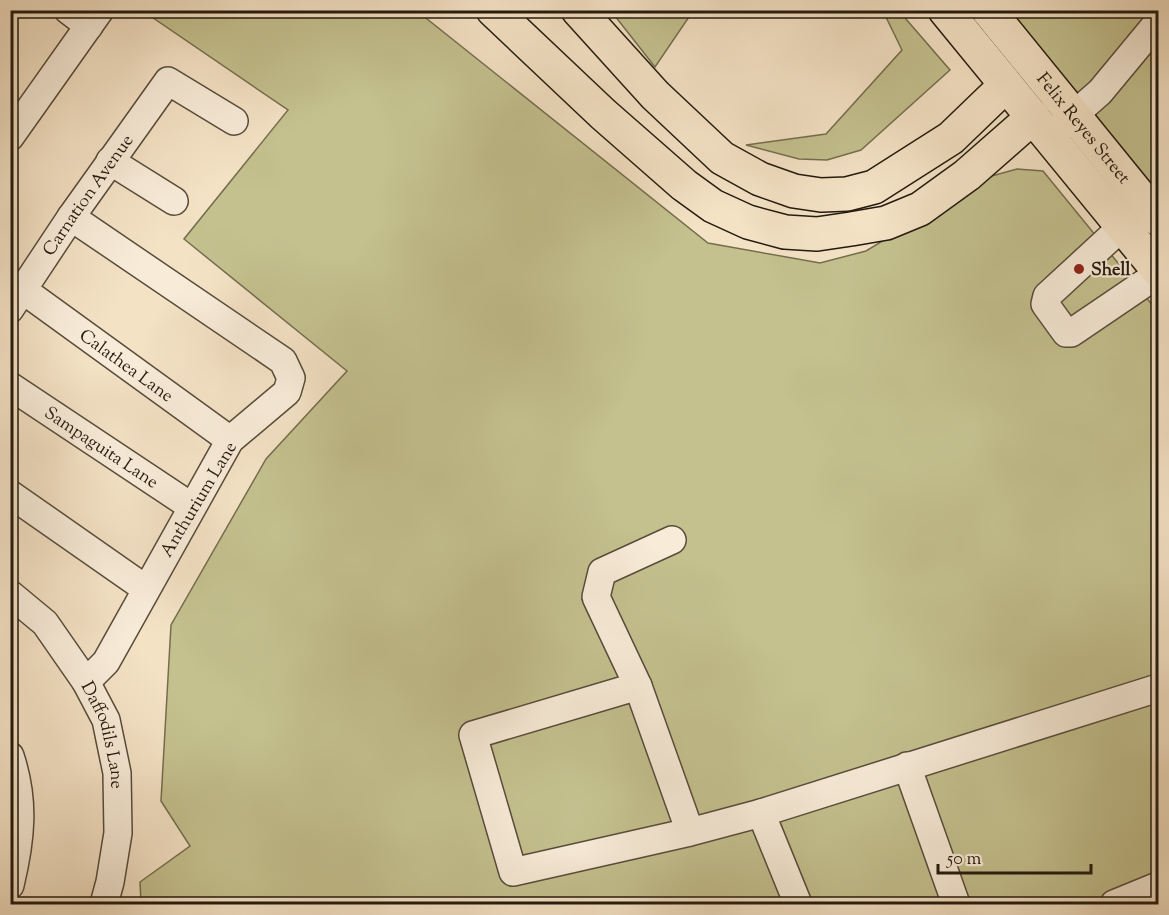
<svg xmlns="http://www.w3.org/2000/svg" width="1169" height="915" font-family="'Sorts Mill Goudy',serif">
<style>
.green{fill:#c4c18f;stroke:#746e4e;stroke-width:1.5}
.building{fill:#dd9483;stroke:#231a0e;stroke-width:1.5}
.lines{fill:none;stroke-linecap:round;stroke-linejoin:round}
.minor-casing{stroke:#574c3c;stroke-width:30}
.major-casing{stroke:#231a0e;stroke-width:36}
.highway-casing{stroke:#231a0e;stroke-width:36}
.minor{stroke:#f8ecd9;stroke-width:27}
.major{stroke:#f4e2c5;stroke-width:33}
.highway{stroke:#f4e2c5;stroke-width:33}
.poi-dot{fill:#8f2418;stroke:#f8ecd9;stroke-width:2}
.labels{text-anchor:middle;stroke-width:4.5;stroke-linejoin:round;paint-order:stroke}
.street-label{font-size:18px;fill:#231a0e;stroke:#f8ecd9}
.poi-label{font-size:18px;font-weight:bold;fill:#231a0e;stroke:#f8ecd9;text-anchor:start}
</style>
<rect width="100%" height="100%" fill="#f4e2c5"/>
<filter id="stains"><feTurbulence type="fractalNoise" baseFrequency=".00333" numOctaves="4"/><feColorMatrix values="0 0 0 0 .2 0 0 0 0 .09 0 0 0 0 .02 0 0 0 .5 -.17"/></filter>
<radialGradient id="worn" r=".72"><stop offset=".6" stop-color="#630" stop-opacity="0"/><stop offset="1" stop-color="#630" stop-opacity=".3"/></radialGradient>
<!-- green -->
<g class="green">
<polygon points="143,11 417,11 708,243 820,263 866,251 988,177 1017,169 1043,171 1158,312 1158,904 141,904 140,882 190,846 161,801 171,625 266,459 347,371 184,239 288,110"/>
<polygon points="611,11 693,11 655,67"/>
<polygon points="883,11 899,11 950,70 861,150 827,160 799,159 746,145 826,134 902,50"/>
<polygon points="1011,11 1158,11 1158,196 1073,91"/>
</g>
<!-- building -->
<polygon class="building" points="446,10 460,10 455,17"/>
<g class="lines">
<defs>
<g id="minor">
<polyline points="68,10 89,26"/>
<polyline points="1059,128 1100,92 1158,22"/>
<polyline points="10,137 100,10"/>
<polyline points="110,161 174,201"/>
<polyline points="71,217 283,361 291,378 287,392 230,440 106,662 86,682"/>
<polyline points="1123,226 1047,296 1045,304 1066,333 1071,333 1158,274"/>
<path id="s1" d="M23 290 230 440"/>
<path id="s2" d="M10 309 71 217 168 81 234 121"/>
<path id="s3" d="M10 386 192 507"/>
<polyline points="10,494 146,589"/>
<path id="s4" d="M10 594 45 623 86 682 106 720 117 773 118 833 110 882 104 904"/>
<polyline points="638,686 596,597 602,572 672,540"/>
<path d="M10 756C25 801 21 839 10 885"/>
<polyline points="907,766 956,904"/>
<polyline points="761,813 798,904"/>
<polyline points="690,832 638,686 473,735 513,872 690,832 761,813 1158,688"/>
<polyline points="1114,904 1158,886"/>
</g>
<g id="major">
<polyline points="945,10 1158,270"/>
<path id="s5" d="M988 10 1158 219"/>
</g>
<g id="highway">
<polyline points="493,10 603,114 684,185 713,206 748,222 785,232 817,234 851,229 886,223 920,209 967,175 1033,117"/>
<polyline points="578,10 655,95 722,158 760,179 794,191 821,195 847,194 874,187 951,138 1006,85"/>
</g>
</defs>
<!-- minor casing -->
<use href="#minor" class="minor-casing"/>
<!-- major casing -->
<use href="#major" class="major-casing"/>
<!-- highway casing -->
<use href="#highway" class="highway-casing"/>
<!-- minor -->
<use href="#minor" class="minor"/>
<!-- major -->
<use href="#major" class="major"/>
<!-- highway -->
<use href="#highway" class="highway"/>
</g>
<!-- markers -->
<circle class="poi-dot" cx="1079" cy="269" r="6"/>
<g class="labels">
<!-- street labels -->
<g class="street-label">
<text dy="6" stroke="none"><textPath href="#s5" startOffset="152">Felix Reyes Street</textPath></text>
<text dy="6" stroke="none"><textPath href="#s2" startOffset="138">Carnation Avenue</textPath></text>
<text dy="6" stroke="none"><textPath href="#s1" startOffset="128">Calathea Lane</textPath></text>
<text dy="6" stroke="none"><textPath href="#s3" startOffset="110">Sampaguita Lane</textPath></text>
<text transform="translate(198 499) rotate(-59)" y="6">Anthurium Lane</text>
<text dy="6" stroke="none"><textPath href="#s4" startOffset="174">Daffodils Lane</textPath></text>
</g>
<!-- poi labels -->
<g class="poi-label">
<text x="1091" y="275">Shell</text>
</g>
</g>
<!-- margin -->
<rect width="1169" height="915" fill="none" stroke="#f4e2c5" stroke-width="36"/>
<rect x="12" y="12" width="1145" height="891" fill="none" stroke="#231a0e" stroke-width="3"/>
<rect x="18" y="18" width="1133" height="879" fill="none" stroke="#231a0e" stroke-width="1.5"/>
<!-- scale -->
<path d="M938 864v9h153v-9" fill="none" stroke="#231a0e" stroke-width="3"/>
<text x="947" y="864" font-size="18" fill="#231a0e" stroke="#f8ecd9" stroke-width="4.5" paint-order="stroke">50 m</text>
<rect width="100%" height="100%" filter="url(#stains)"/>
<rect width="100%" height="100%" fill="url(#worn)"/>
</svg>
